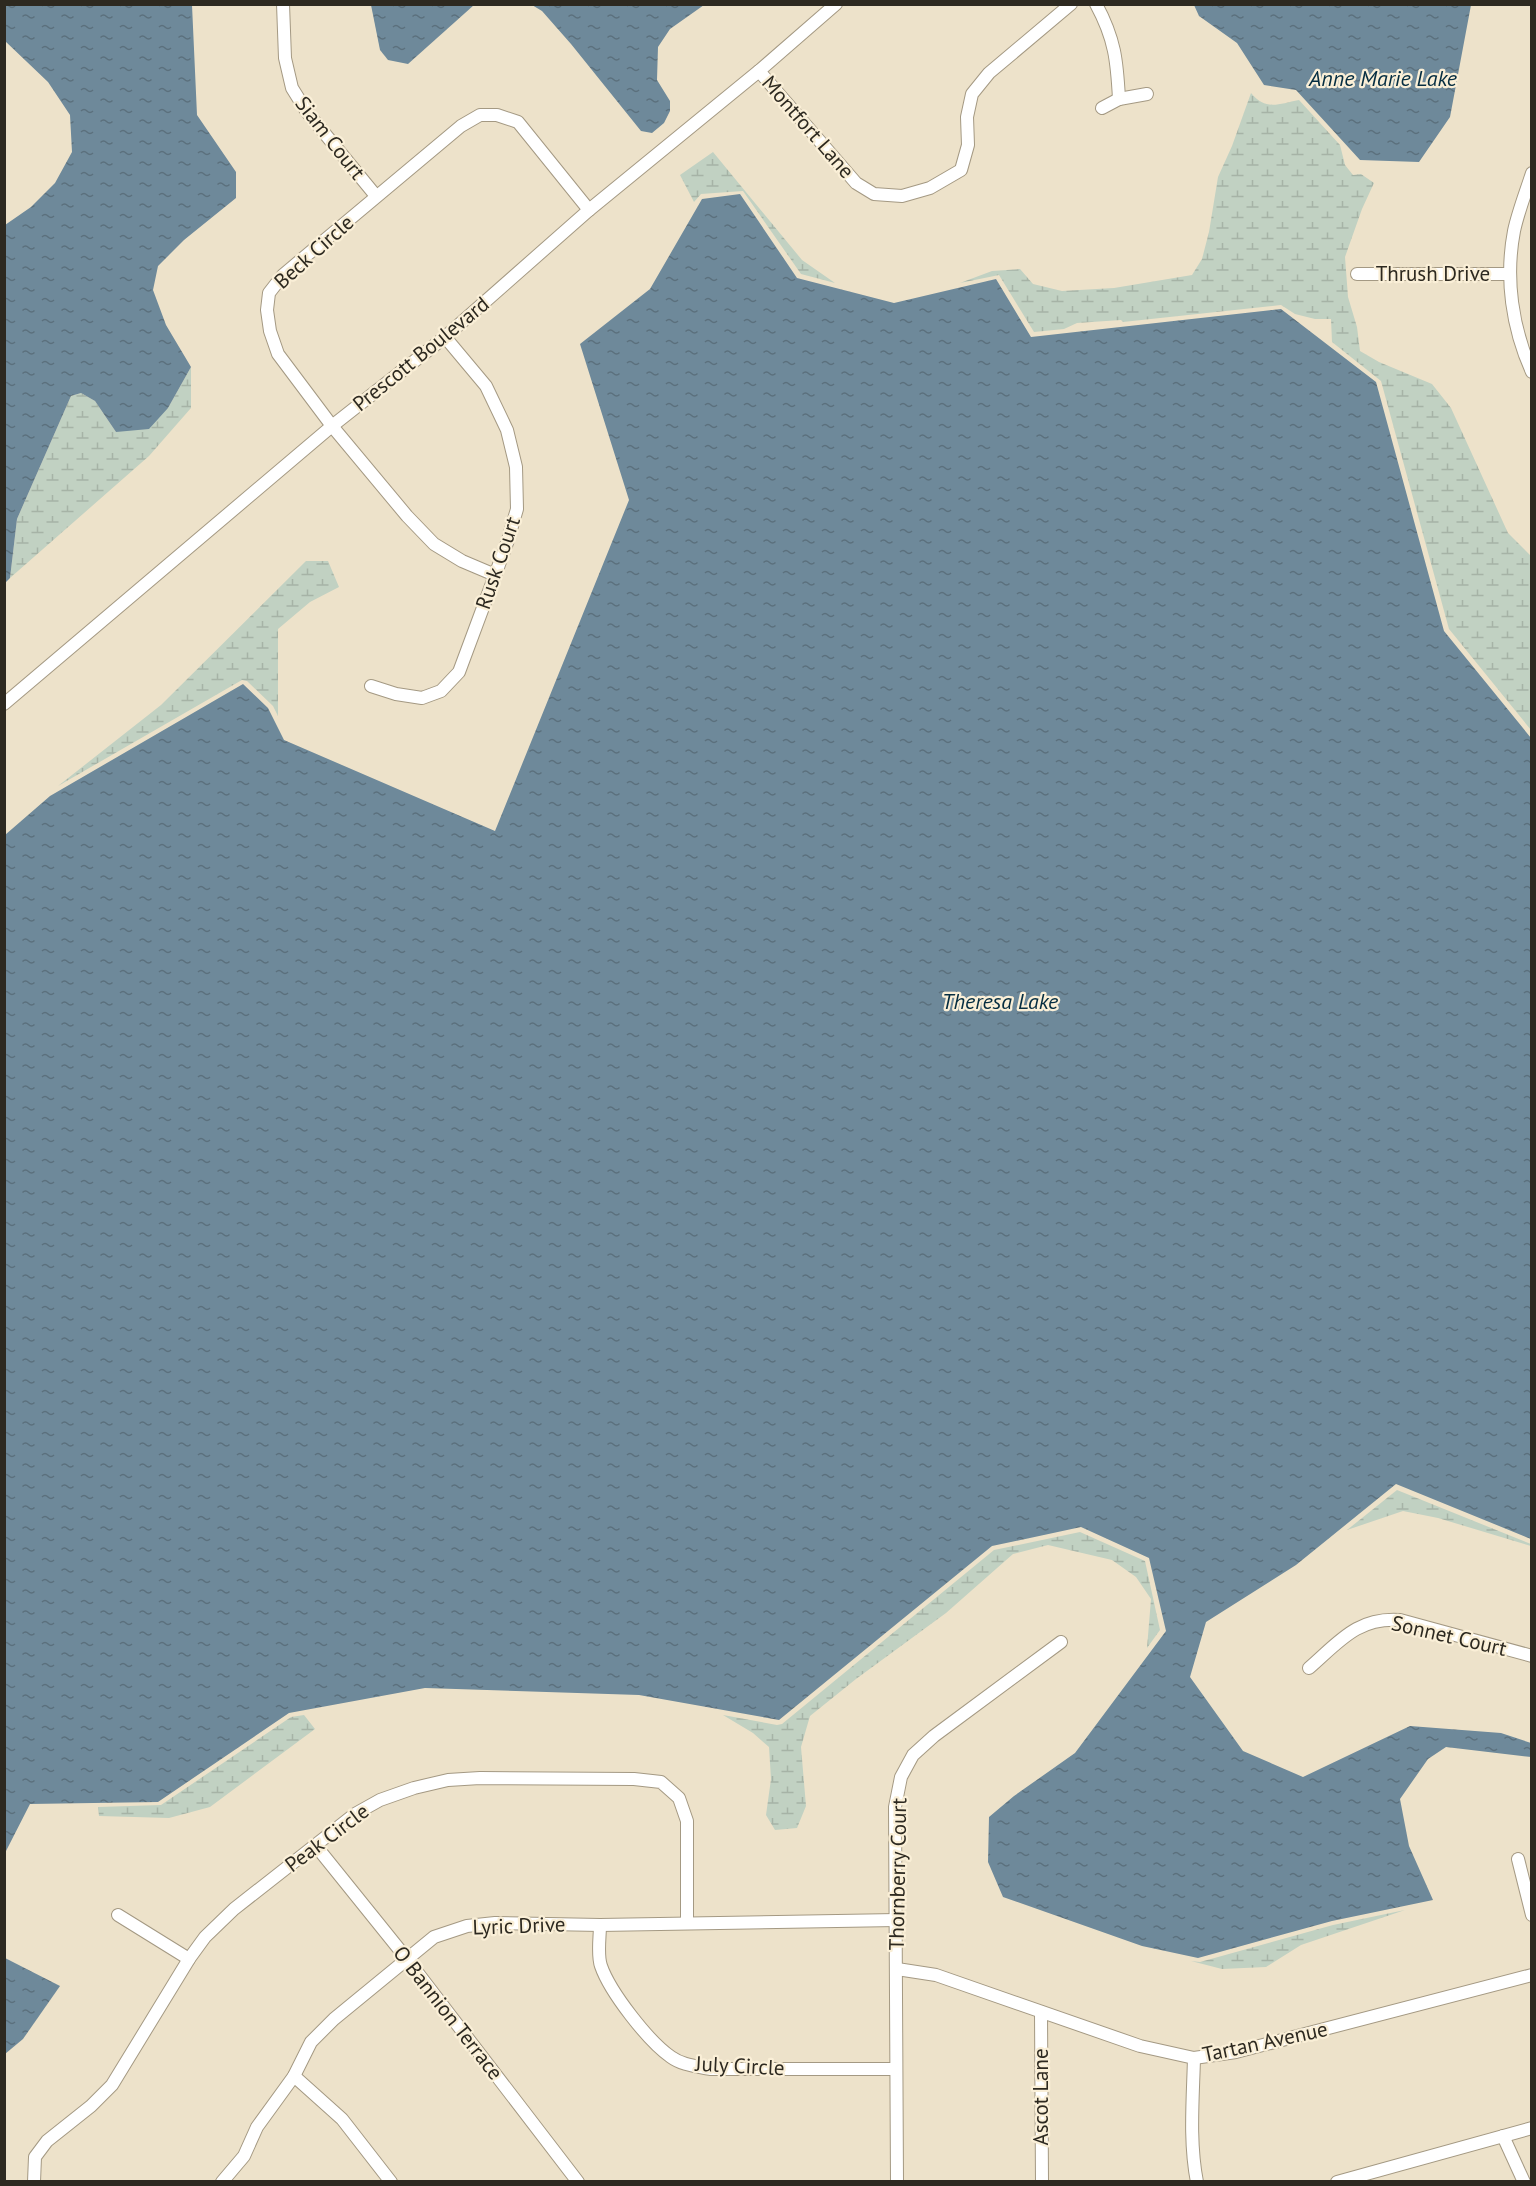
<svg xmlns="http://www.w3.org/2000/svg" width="1536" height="2186" font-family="'PT Sans',sans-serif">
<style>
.wetland{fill:url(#wetland-marsh)}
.water{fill:url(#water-ripples)}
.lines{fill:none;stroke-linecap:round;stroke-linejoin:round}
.minor-casing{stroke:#a49983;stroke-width:14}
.minor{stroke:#fff;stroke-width:12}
.labels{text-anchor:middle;stroke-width:4.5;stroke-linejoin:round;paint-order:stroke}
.street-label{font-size:21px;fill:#2d2920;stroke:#faefd7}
.water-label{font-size:22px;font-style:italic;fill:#052d41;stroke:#faefd7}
</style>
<defs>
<pattern id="wetland-marsh" width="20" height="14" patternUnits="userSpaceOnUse" patternTransform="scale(1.5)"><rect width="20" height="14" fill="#c1d1c2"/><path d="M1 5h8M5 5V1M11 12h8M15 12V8" fill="none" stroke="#a6b3a6"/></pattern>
<pattern id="water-ripples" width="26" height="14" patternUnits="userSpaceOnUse" patternTransform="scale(1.5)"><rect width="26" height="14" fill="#6e899a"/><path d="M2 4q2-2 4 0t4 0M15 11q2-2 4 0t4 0" fill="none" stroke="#5b707d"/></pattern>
</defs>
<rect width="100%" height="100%" fill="#ede2ca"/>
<!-- wetland -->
<g class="wetland">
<path d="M1251 93C1266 111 1278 104 1299 100L1340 145 1345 165 1353 175 1361 174 1374 183 1362 209 1345 257 1348 297 1357 327 1360 351 1379 362 1432 384 1451 408 1508 533 1531 556V730L1449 629 1381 381 1332 342 1331 319H1315L1295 314 1281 305 1123 322 1121 320 1077 323 1064 329 1034 332 999 275 960 283 992 271 1020 269 1033 284 1062 291 1114 288 1192 275 1202 259 1209 232 1218 177 1232 146Z"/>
<polygon points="713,152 802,260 835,283 801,274 743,191 701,194 694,202 680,175"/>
<polygon points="191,367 191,408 149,456 10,578 17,519 71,396 81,393 95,401 116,432 168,408"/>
<polygon points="306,561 328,561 339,587 310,602 278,629 278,716 273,706 247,681 242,680 58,786 161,705"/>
<polygon points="1397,1490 1531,1544 1531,1546 1438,1518 1403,1511 1347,1530"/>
<polygon points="1080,1532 1145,1561 1160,1630 1147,1648 1151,1599 1136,1577 1112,1560 1048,1545 1013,1554 946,1613 856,1679 810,1716 801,1747 806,1806 797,1828 775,1830 766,1815 771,1779 769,1747 753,1733 723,1715 777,1725 782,1724 994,1550"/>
<polygon points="304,1715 315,1729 210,1807 169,1818 99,1816 98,1807 161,1805 291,1717"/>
<polygon points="1405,1910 1301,1945 1266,1967 1222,1969 1191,1961 1200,1962 1333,1925"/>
</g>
<!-- water -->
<g class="water">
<polygon points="5,4 192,5 197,115 236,172 236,198 184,240 158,266 153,290 166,325 191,367 168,408 149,429 116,432 95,401 81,393 71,396 17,519 10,578 5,583 5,225 31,207 55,183 72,152 70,115 48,82 5,41"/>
<polygon points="371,5 371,4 474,5 408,64 388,60 380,50"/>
<polygon points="532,5 704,5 670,29 658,47 657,80 670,101 670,111 664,123 652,133 641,131 571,44 542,11"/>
<polygon points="1194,5 1471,5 1450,117 1419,162 1360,160 1296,90 1264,85 1237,43 1199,16"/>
<polygon points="740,194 797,278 894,303 996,279 1031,337 1281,309 1376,382 1444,631 1531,738 1531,1539 1396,1484 1296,1565 1206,1622 1190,1677 1243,1751 1303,1777 1410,1726 1501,1733 1531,1743 1531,1757 1446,1747 1428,1759 1400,1799 1409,1846 1433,1900 1332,1921 1198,1958 1142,1946 1003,1897 988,1862 989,1817 1014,1796 1075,1753 1166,1631 1149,1558 1081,1527 992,1546 779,1720 639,1695 425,1688 289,1713 158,1802 30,1804 5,1853 5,835 50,796 243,684 268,708 284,740 495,831 629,500 580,344 650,289 702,199"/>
<polygon points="5,1958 60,1986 23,2039 5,2054"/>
</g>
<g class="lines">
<defs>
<g id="minor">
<polyline points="283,4 285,58 292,88 307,112 376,196"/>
<path d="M1096 4C1115 39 1117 61 1119 99"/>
<polyline points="759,71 856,183 874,194 902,196 930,188 961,170 968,145 967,117 972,94 989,73 1071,4"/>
<polyline points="1102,108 1119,99 1147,94"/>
<path d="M1532 173C1526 192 1518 212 1514 231 1505 278 1512 328 1532 372"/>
<polyline points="1357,274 1510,274"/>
<polyline points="495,575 462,561 434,544 407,516 332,426 278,354 270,331 267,310 269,293 283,275 461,126 480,115 497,115 518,122 589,210"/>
<polyline points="371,686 396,694 422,698 441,691 459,672 507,543 517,509 516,467 507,430 486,386 445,337"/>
<polyline points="4,704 332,426 445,337 589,210 759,71 836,4"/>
<path d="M1309 1668C1339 1642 1357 1617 1400 1620L1532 1656"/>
<polyline points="316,1846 407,1959 578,2182"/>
<polyline points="1518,1859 1532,1915"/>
<polyline points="118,1915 189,1959"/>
<path d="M600 1925C600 1937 597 1955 601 1966 610 1992 648 2041 671 2057 682 2065 696 2066 710 2069H896"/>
<polyline points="897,1969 936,1975 1140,2046 1194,2058 1236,2052 1532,1975"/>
<polyline points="1041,2012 1042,2182"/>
<path d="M1194 2058C1193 2098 1189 2142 1197 2182"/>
<polyline points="294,2076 342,2119 391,2182"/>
<polyline points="1503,2136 1524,2182"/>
<polyline points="34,2182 35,2157 47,2141 91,2106 112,2085 189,1959 205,1937 234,1909 355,1814 380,1800 414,1788 448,1780 480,1778 634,1779 661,1782 679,1798 687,1821 687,1922"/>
<polyline points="222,2182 244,2156 257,2127 294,2076 311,2042 334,2019 434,1937 467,1926 495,1923 600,1925 897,1920"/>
<polyline points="897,2182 895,1807 901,1777 913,1755 934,1736 1061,1642"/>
<polyline points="1337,2182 1532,2128"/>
</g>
</defs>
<!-- minor casing -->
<use href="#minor" class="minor-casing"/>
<!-- minor -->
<use href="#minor" class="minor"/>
</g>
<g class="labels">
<!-- street labels -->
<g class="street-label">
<text transform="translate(808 127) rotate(49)" y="7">Montfort Lane</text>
<text transform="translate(330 138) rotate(52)" y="7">Siam Court</text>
<text transform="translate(314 252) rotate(-42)" y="7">Beck Circle</text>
<text x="1433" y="281">Thrush Drive</text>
<text transform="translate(421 354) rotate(-39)" y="7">Prescott Boulevard</text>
<text transform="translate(498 563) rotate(-71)" y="7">Rusk Court</text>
<text transform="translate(1449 1636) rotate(13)" y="7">Sonnet Court</text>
<text transform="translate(327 1838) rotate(-37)" y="7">Peak Circle</text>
<text transform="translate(898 1874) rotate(-89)" y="7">Thornberry Court</text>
<text transform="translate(519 1926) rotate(-2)" y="7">Lyric Drive</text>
<text transform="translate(448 2013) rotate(52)" y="7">O Bannion Terrace</text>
<text transform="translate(1265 2042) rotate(-12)" y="7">Tartan Avenue</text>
<text transform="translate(740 2066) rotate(3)" y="7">July Circle</text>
<text transform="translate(1041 2097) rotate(-90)" y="7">Ascot Lane</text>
</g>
<!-- water labels -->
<g class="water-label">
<text x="1383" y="86">Anne Marie Lake</text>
<text x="1000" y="1009">Theresa Lake</text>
</g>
</g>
<!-- border -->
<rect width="1536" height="2186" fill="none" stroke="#2d2920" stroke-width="12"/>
</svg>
